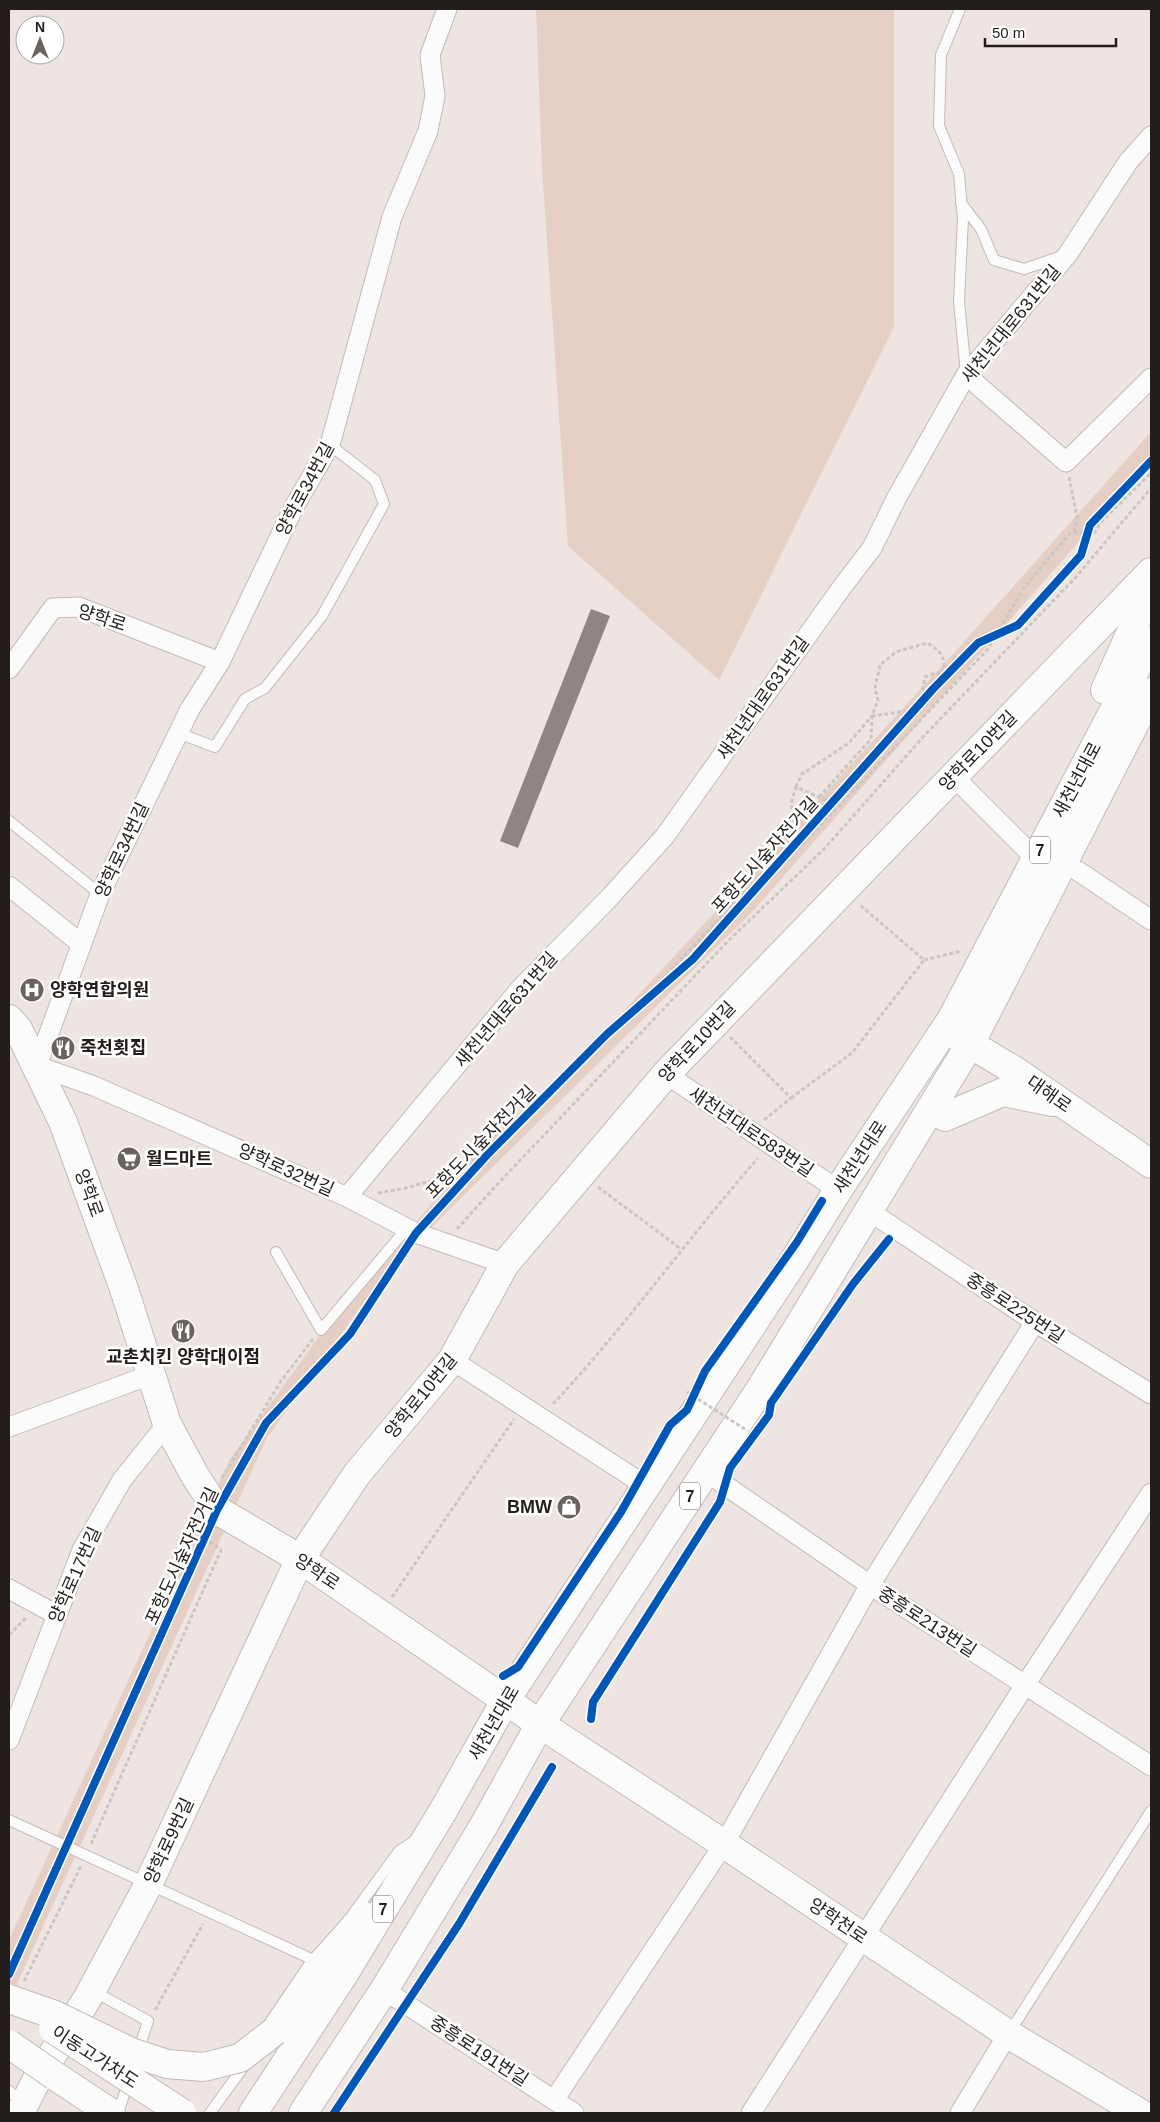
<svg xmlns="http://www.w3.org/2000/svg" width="1160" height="2122" font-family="Arial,'Noto Sans KR',sans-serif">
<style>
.green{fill:#e5cfc5}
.building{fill:#8f8683}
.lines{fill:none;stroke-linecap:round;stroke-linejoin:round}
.lane-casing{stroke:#c1bbb8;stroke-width:12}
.street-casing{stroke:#c1bbb8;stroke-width:21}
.secondary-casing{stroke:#c1bbb8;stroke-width:30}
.primary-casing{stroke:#c1bbb8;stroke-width:30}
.path{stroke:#c9c6c4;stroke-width:3;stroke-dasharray:4 2.5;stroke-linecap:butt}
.lane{stroke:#fcfbfb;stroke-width:10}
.street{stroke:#fcfbfb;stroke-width:19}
.secondary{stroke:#fcfbfb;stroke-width:28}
.primary{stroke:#fcfbfb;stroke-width:28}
.primary-bridge-casing{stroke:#c1bbb8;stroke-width:30;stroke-linecap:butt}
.path-bridge{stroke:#c9c6c4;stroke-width:3;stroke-dasharray:4 2.5;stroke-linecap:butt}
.primary-bridge{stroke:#fcfbfb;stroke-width:28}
.cycleway-casing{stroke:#fff;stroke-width:11}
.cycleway{stroke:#0057b8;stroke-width:8}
.labels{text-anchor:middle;stroke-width:5;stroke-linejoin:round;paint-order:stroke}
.shield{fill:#fff;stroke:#65625f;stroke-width:1}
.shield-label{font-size:16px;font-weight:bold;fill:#231e1b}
.street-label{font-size:18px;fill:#231e1b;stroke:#fff}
.poi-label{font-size:18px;font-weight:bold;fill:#231e1b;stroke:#fff;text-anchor:start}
</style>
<rect width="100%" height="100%" fill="#eee5e2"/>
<!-- green -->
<g class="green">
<polygon points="536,9 894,9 894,327 719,680 568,546 542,168"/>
<polygon points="1151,432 1151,460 753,911 384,1274 267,1438 9,2001 9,1940 230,1459 328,1324 484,1143 572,1067 953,654"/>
</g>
<!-- building -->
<polygon class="building" points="591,609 610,616 518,848 500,841"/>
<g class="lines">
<defs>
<g id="lane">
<polyline points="960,9 941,55 939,126 959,174 963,219 959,301 966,374"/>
<polyline points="961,203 981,229 994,260 1024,269 1062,256"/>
<polyline points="178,733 215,747 245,699 265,688 322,616 384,504 375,480 330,445"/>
<polyline points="9,821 100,894"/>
<polyline points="276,1252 321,1330 407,1228"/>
<polyline points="9,1820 318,1962"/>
<polyline points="353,1914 399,1851 416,1840"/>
<polyline points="93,1991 148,2021 138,2052"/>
<polyline points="1009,2033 1151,1811"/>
<polyline points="9,2091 24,2103"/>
<polyline points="118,2113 129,2080"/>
<polyline points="210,2113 247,2062"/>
</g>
<g id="street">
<polyline points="447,9 430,55 435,96 428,131 392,217 330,445 294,507 220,662 190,709 100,894 37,1066 94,1086 347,1197 416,1233 505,1264"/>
<polyline points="966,375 1066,462 1151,378"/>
<polyline points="9,669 53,608 79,607 220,662"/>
<polyline points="953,776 1027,850"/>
<polyline points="1078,871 1151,920"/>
<polyline points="9,886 80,943"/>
<polyline points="666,1074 838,1190"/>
<polyline points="347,1197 519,990 610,897 665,836 842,587 872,548 896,499 966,375 1068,254 1128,162 1151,136"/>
<polyline points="881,1219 1035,1322 1151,1394"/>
<polyline points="452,1360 646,1486"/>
<polyline points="9,1427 150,1375"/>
<polyline points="706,1472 870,1585 1151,1766"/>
<polyline points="9,1589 57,1615"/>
<polyline points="9,1740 82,1550 122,1480 167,1424"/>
<polyline points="384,1990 574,2113"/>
<polyline points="554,2100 724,1844 870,1585 1035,1322"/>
<polyline points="751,2113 1025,1685 1151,1493"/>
<polyline points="960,2113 1008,2034"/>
</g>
<g id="secondary">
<polyline points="9,1019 18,1029 63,1122 124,1289 167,1424 194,1474 217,1510 300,1559 540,1724 724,1844 1008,2034 1140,2113"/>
<polyline points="945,1029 1017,1072 1151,1164"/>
<polyline points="945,1117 1003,1092 1053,1102"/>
<polyline points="20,2113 36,2081 87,1999 145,1891 300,1559 357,1474 452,1360 505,1264 666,1074 1151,572"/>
</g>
<g id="primary">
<polyline points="1105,690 1151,587"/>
<polyline points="275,2031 317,1969 364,1916"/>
<polyline points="55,2076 111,2113"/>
<polyline points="253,2113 344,1974 443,1811 505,1701 792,1264 838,1190 951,1020 1151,640"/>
<polyline points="303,2113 384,1990 483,1827 540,1724 761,1388 970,1044 1151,692"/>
</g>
</defs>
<!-- lane casing -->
<use href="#lane" class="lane-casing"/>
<!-- street casing -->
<use href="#street" class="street-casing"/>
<!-- secondary casing -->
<use href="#secondary" class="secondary-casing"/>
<!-- primary casing -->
<use href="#primary" class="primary-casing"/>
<!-- path -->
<g class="path">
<polyline points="1069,477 1077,517 1074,533"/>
<polyline points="920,703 925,677 935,673 948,673"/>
<path d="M914 710 872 716 878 700 875 688 880 665 896 652 927 643C939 649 948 659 942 673"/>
<polyline points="796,787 802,774 849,743 872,716"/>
<polyline points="819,797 871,739 872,717"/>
<polyline points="791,848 792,800 796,787 832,803"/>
<polyline points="924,960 962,951"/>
<polyline points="631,1013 741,895 805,842 987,650 1024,588 1070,533 1095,532 1100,523 1151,473"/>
<polyline points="730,1037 791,1098 764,1120"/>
<polyline points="791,1098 852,1053 924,960 859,904"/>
<polyline points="598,1187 681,1249"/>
<polyline points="378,1193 406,1188 475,1168"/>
<polyline points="457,1229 492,1190 728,941 825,848 923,737 1076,577 1151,488"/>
<path d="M553 1404C626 1326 688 1238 758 1158"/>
<polyline points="222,1478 281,1381 313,1339"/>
<polyline points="392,1597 514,1419"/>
<polyline points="9,1635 26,1618"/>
<polyline points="91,1844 221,1550 205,1538"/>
<polyline points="24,1981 81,1866"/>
<polyline points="155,2010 203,1924"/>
</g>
<!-- lane -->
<use href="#lane" class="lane"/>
<!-- street -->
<use href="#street" class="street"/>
<!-- secondary -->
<use href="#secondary" class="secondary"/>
<!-- primary -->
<use href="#primary" class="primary"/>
<defs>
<g id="primary-bridge">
<polyline points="9,1999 55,2015 131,2052 167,2064 204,2067 240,2058 275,2031"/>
<polyline points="53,2029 182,2113"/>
<polyline points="9,2044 55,2076"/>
</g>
</defs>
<!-- primary-bridge casing -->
<use href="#primary-bridge" class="primary-bridge-casing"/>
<!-- path-bridge -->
<polyline class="path-bridge" points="687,1392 748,1431"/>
<!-- primary-bridge -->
<use href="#primary-bridge" class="primary-bridge"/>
<defs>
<g id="cycleway">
<polyline points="503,1676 518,1667 621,1512 670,1425 687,1410 705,1371 797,1242 822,1201"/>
<polyline points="591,1719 593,1702 720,1502 730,1468 769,1415 771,1403 853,1284 889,1239"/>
<polyline points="9,1974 217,1510 266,1423 350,1334 416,1233 487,1155 607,1034 693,959 933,689 978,643 1018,625 1081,555 1090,525 1151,461"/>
<polyline points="334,2113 459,1924 552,1767"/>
</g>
</defs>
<!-- cycleway casing -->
<use href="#cycleway" class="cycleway-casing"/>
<!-- cycleway -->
<use href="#cycleway" class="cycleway"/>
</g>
<!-- icons -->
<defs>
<symbol id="hospital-disc" viewBox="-11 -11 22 22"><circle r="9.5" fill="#6a6461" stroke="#fff"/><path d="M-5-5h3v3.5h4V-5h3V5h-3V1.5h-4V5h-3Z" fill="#fff"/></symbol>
<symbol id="restaurant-disc" viewBox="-11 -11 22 22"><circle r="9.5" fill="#6a6461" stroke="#fff"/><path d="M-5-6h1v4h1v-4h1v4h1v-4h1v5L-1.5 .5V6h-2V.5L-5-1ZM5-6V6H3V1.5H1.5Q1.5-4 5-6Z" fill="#fff"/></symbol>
<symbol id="supermarket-disc" viewBox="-11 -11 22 22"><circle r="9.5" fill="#6a6461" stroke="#fff"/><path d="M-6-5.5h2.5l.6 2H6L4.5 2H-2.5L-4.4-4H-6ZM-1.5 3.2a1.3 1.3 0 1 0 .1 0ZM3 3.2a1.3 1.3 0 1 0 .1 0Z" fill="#fff"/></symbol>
<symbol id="shop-disc" viewBox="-11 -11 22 22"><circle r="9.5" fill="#6a6461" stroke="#fff"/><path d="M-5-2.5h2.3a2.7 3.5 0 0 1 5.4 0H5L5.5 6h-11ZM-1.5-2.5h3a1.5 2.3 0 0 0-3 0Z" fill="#fff"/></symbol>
</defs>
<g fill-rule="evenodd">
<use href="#hospital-disc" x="18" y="976" width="28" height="28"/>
<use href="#restaurant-disc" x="49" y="1034" width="28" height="28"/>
<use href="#supermarket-disc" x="115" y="1145" width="28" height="28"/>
<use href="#restaurant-disc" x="169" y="1317" width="28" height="28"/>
<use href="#shop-disc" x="555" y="1493" width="28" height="28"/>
</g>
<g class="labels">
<!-- shield labels -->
<g class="shield">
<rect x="1030" y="836.5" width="20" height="27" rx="4"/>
<rect x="680" y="1482.5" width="20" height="27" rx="4"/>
<rect x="373" y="1895.5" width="20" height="27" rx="4"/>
</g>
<g class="shield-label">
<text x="1040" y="856">7</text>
<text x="690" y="1502">7</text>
<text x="383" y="1915">7</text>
</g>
<!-- street labels -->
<g class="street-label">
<text transform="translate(1011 324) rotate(-51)" y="6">새천년대로631번길</text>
<text transform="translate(305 489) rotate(-62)" y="6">양학로34번길</text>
<text transform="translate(102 618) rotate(18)" y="6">양학로</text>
<text transform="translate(763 698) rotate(-55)" y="6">새천년대로631번길</text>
<text transform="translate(978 751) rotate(-46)" y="6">양학로10번길</text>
<text transform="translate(1077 780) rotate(-62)" y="6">새천년대로</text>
<text transform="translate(122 850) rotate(-65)" y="6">양학로34번길</text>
<text transform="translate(765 855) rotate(-48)" y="6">포항도시숲자전거길</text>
<text transform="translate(506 1010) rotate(-49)" y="6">새천년대로631번길</text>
<text transform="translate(697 1042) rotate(-47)" y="6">양학로10번길</text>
<text transform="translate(1049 1094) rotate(35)" y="6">대해로</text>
<text transform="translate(751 1132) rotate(34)" y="6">새천년대로583번길</text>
<text transform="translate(481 1142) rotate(-46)" y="6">포항도시숲자전거길</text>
<text transform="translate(860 1157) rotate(-57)" y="6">새천년대로</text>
<text transform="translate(286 1170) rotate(24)" y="6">양학로32번길</text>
<text transform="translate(89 1193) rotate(70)" y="6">양학로</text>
<text transform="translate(1015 1308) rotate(33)" y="6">중흥로225번길</text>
<text transform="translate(421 1396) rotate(-51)" y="6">양학로10번길</text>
<text transform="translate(182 1556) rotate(-65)" y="6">포항도시숲자전거길</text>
<text transform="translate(317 1572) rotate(34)" y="6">양학로</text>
<text transform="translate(75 1575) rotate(-66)" y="6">양학로17번길</text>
<text transform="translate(927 1622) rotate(33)" y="6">중흥로213번길</text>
<text transform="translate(494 1723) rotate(-60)" y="6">새천년대로</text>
<text transform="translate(169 1841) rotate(-65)" y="6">양학로9번길</text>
<text transform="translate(838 1921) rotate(34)" y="6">양학천로</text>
<text transform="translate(479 2051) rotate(33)" y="6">중흥로191번길</text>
<text transform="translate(95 2057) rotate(33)" y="6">이동고가차도</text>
</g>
<!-- poi labels -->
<g class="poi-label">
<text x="50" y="996">양학연합의원</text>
<text x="80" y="1054">죽천횟집</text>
<text x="146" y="1165">월드마트</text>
<text x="183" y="1363" text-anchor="middle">교촌치킨 양학대이점</text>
<text x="552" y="1513" text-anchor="end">BMW</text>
</g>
</g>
<!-- border -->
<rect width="1160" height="2122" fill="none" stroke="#231e1b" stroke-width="20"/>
<!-- north arrow -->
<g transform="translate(40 40)"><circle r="24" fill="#ffffff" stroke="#a7a5a4"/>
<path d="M0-4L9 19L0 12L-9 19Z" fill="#6a6461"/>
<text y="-8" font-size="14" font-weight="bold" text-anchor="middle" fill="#231e1b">N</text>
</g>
<!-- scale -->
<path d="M985 38v8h131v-8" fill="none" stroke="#231e1b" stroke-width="2.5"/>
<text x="992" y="38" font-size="15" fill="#231e1b" stroke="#ffffff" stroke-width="4" paint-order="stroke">50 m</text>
</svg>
